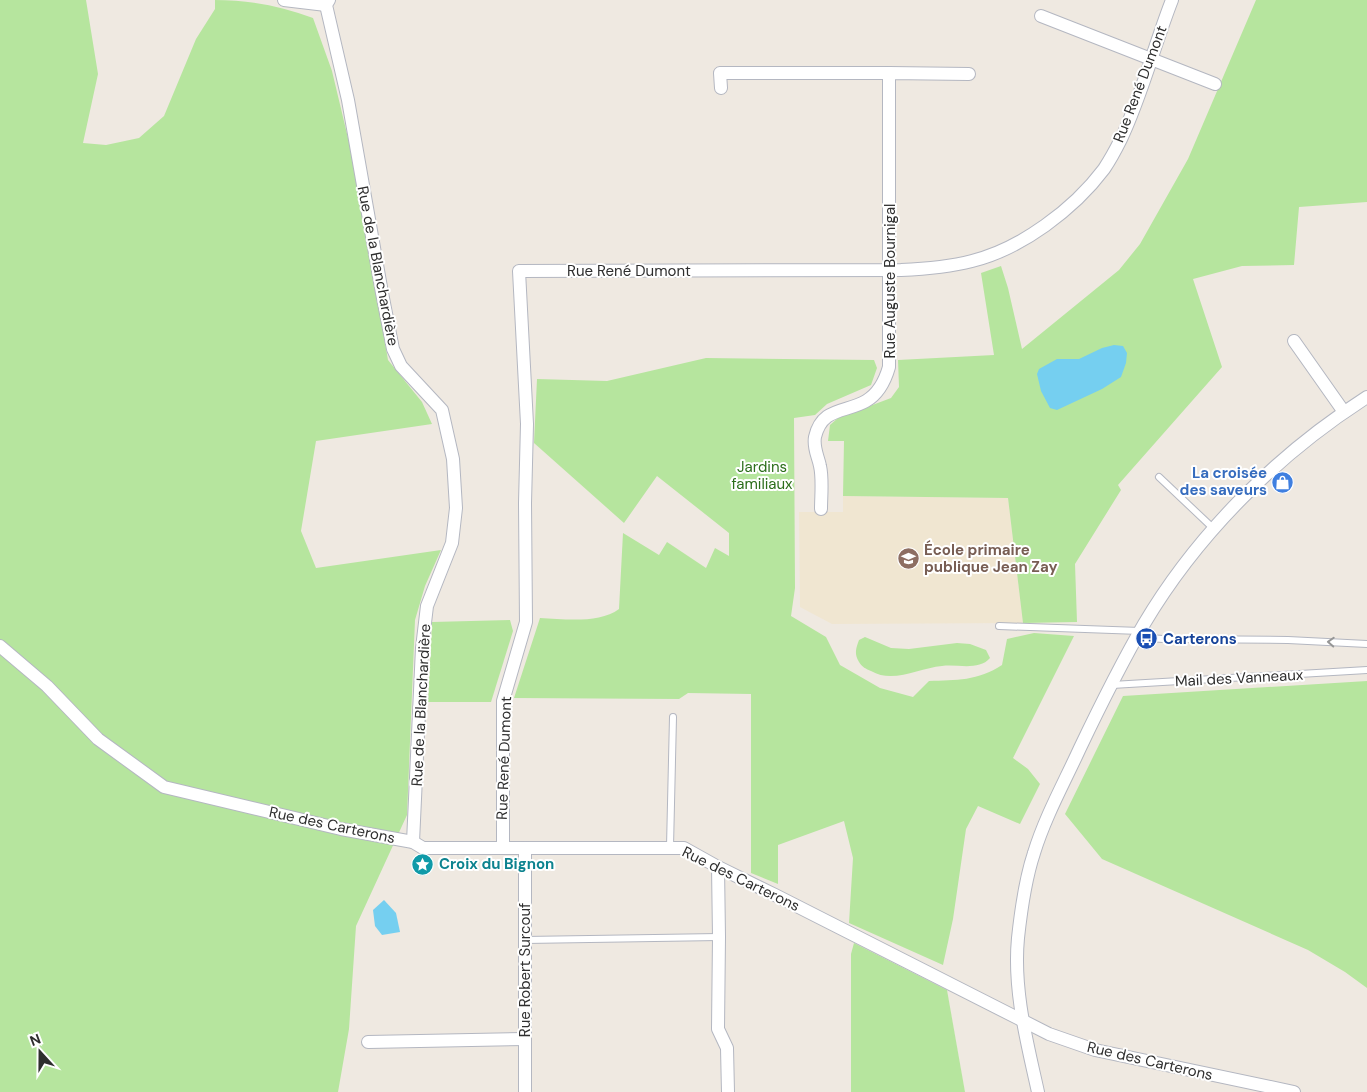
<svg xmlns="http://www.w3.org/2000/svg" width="1367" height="1092" font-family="'DM Sans',sans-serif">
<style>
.education{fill:#f0e6d1}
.green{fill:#b6e59e}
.water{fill:#75cff0}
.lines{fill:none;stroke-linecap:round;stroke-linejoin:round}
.lane-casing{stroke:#b4b7c1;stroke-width:8}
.street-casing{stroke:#b4b7c1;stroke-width:14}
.lane{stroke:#fff;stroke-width:6}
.street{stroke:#fff;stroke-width:12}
.oneway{stroke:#969696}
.labels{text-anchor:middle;stroke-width:4;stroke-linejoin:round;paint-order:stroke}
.street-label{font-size:15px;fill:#2e2e2e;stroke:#fff}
.park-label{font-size:15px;fill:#2c6e1b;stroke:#fff}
.shop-label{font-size:15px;font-weight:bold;fill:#366cbe;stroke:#fff;text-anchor:end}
.education-label{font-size:15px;font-weight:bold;fill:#785e54;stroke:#fff;text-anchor:start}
.transit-label{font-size:15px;font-weight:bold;fill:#164399;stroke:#fff;text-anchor:start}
.culture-label{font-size:15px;font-weight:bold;fill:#0d838f;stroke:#fff;text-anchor:start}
</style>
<rect width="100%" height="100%" fill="#efe9e1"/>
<!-- education -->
<polygon class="education" points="843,496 1008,498 1023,623 832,624 800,607 799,512 843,512"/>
<!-- green -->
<g class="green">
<path d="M0 0H86L98 74 83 143 106 145 139 138 164 116 196 39 215 9V0C249 0 281 6 313 18L332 71 358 180 388 360 422 402 432 424 316 441 301 531 316 568 441 550 425 586 415 620 407 815 356 926 349 1029 338 1092H0Z"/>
<polygon points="1256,0 1367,0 1367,202 1299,207 1294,265 1242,266 1193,279 1222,367 1118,485 1121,490 1075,564 1077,622 1023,623 1008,498 843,496 844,441 828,441 830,425 838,418 891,398 899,387 898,360 994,355 981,273 1001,266 1008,288 1022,349 1119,270 1140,244 1188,159"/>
<path d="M706 358 874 360 877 368 871 385 827 404 815 415 794 418 795 588 791 616 826 637 840 665 880 688 913 697 929 681C956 680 978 681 1002 665L1007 639 1034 633 1074 636 1013 758 1028 769 1040 784 1020 824 978 806 966 829 953 919 943 965 849 923 853 858 844 821 778 845V884L751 873V694L688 693 679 699 514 698 540 618C564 619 599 624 619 609L623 533 659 555 667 542 706 568 715 548 729 556V533L657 476 624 523 534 443 537 379 607 381Z"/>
<polygon points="510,620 513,631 491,702 428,702 432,622"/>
<path d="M865 637 891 648 909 649 957 643 970 644 986 650 990 658C979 671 958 664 942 666 919 668 893 684 871 671 866 669 862 667 859 662 854 654 856 648 859 640Z"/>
<polygon points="1367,681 1367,988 1345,972 1308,950 1102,859 1065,814 1123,696"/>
<polygon points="854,943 947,990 965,1092 851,1092 851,954"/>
</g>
<!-- water -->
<g class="water">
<polygon points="1114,345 1123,346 1127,353 1126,363 1121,377 1102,389 1057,410 1050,408 1041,391 1037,374 1039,369 1057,359 1079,359 1102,348"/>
<polygon points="384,900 396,913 400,932 382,935 375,926 373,910"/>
</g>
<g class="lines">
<defs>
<g id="lane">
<polyline points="1159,477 1214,529"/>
<polyline points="999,626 1140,631"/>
<polyline points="1139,635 1149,638 1163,639 1288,640 1367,644"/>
<polyline points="1112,685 1367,670"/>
<polyline points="670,847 673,717"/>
<polyline points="525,940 719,937"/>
</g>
<g id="street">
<polyline points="284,0 326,5"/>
<polyline points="329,0 326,5 348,100 382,293 393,349 401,366 442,410 453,459 456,508 452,543 427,606 422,648 413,842"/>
<polyline points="1041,16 1215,84"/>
<polyline points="721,88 720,73 889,73"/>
<polyline points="1294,341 1344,412"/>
<path d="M821 509C821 496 823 479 820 466 818 456 813 448 815 437 822 407 845 413 866 401 878 394 885 381 889 367V73L969 74"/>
<polyline points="0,646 47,686 98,739 164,787 341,829 413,842 423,848 684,848 718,867 775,895 1049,1034 1095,1050 1294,1092"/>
<path d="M503 848V701L526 622 525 503 527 424 519 271 901 270C925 269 949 267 972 261 1021 249 1074 209 1104 169 1110 160 1116 149 1121 139 1142 95 1154 46 1172 0"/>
<polyline points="718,867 719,937 718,1029 727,1048 728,1092"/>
<polyline points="368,1042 525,1039"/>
<polyline points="525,1092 525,848"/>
<path d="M1038 1092C1027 1042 1013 990 1018 938 1021 910 1025 880 1034 853 1045 817 1064 783 1080 748 1100 706 1121 664 1144 624 1198 533 1278 454 1367 397"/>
</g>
</defs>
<!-- lane casing -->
<use href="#lane" class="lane-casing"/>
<!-- street casing -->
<use href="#street" class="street-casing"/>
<!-- lane -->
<use href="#lane" class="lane"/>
<!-- street -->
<use href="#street" class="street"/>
</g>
<!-- one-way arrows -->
<defs><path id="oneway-chevron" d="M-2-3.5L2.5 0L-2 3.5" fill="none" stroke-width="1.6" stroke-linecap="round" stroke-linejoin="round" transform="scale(1.25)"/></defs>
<use class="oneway" href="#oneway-chevron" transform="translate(1331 642) rotate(-177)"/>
<!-- icons -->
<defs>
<symbol id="shop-disc" viewBox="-11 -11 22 22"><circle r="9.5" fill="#3f7fe0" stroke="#fff"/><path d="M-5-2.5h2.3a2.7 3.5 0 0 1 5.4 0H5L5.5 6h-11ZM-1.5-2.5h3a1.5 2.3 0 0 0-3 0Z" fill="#fff"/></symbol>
<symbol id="school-disc" viewBox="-11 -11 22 22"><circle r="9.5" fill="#8d6e63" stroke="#fff"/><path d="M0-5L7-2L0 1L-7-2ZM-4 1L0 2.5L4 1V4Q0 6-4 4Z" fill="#fff"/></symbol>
<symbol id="bus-disc" viewBox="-11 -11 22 22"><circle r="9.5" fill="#1a4fb4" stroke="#fff"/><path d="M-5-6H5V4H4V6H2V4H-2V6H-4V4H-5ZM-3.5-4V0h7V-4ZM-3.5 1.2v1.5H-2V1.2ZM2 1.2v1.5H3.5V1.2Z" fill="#fff"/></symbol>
<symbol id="sight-disc" viewBox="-11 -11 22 22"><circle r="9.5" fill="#0f9aa8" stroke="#fff"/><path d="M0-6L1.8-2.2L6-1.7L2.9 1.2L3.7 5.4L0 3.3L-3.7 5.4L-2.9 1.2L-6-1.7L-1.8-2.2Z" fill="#fff"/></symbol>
</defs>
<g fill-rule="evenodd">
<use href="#shop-disc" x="1270" y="470" width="25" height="25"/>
<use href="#school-disc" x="896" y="546" width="25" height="25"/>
<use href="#bus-disc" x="1134" y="626" width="25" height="25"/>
<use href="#sight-disc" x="410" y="852" width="25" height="25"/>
</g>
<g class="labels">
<!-- street labels -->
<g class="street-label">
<text transform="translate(1140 84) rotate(-69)" y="5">Rue René Dumont</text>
<text transform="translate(378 266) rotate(79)" y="5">Rue de la Blanchardière</text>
<text x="629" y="276">Rue René Dumont</text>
<text transform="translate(890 281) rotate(-90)" y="5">Rue Auguste Bournigal</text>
<text transform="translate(1239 678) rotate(-3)" y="5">Mail des Vanneaux</text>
<text transform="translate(421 705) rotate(-87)" y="5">Rue de la Blanchardière</text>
<text transform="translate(504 758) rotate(-88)" y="5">Rue René Dumont</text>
<text transform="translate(332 825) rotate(12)" y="5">Rue des Carterons</text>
<text transform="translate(741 879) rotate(26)" y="5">Rue des Carterons</text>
<text transform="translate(525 970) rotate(-90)" y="5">Rue Robert Surcouf</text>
<text transform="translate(1150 1061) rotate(13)" y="5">Rue des Carterons</text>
</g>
<!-- park labels -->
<g class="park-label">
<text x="762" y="472">Jardins<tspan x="762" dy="17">familiaux</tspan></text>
</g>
<!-- shop labels -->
<g class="shop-label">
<text x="1267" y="478">La croisée<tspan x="1267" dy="17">des saveurs</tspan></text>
</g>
<!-- education labels -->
<g class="education-label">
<text x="924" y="555">École primaire<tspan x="924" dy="17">publique Jean Zay</tspan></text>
</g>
<!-- transit labels -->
<g class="transit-label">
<text x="1163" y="644">Carterons</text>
</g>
<!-- culture labels -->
<g class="culture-label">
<text x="439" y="869">Croix du Bignon</text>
</g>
</g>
<!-- north arrow -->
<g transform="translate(40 1052) rotate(339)" stroke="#ffffff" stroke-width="4" paint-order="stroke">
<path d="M0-4L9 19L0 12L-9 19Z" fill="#2e2e2e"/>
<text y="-8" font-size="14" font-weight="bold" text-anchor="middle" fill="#2e2e2e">N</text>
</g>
</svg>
